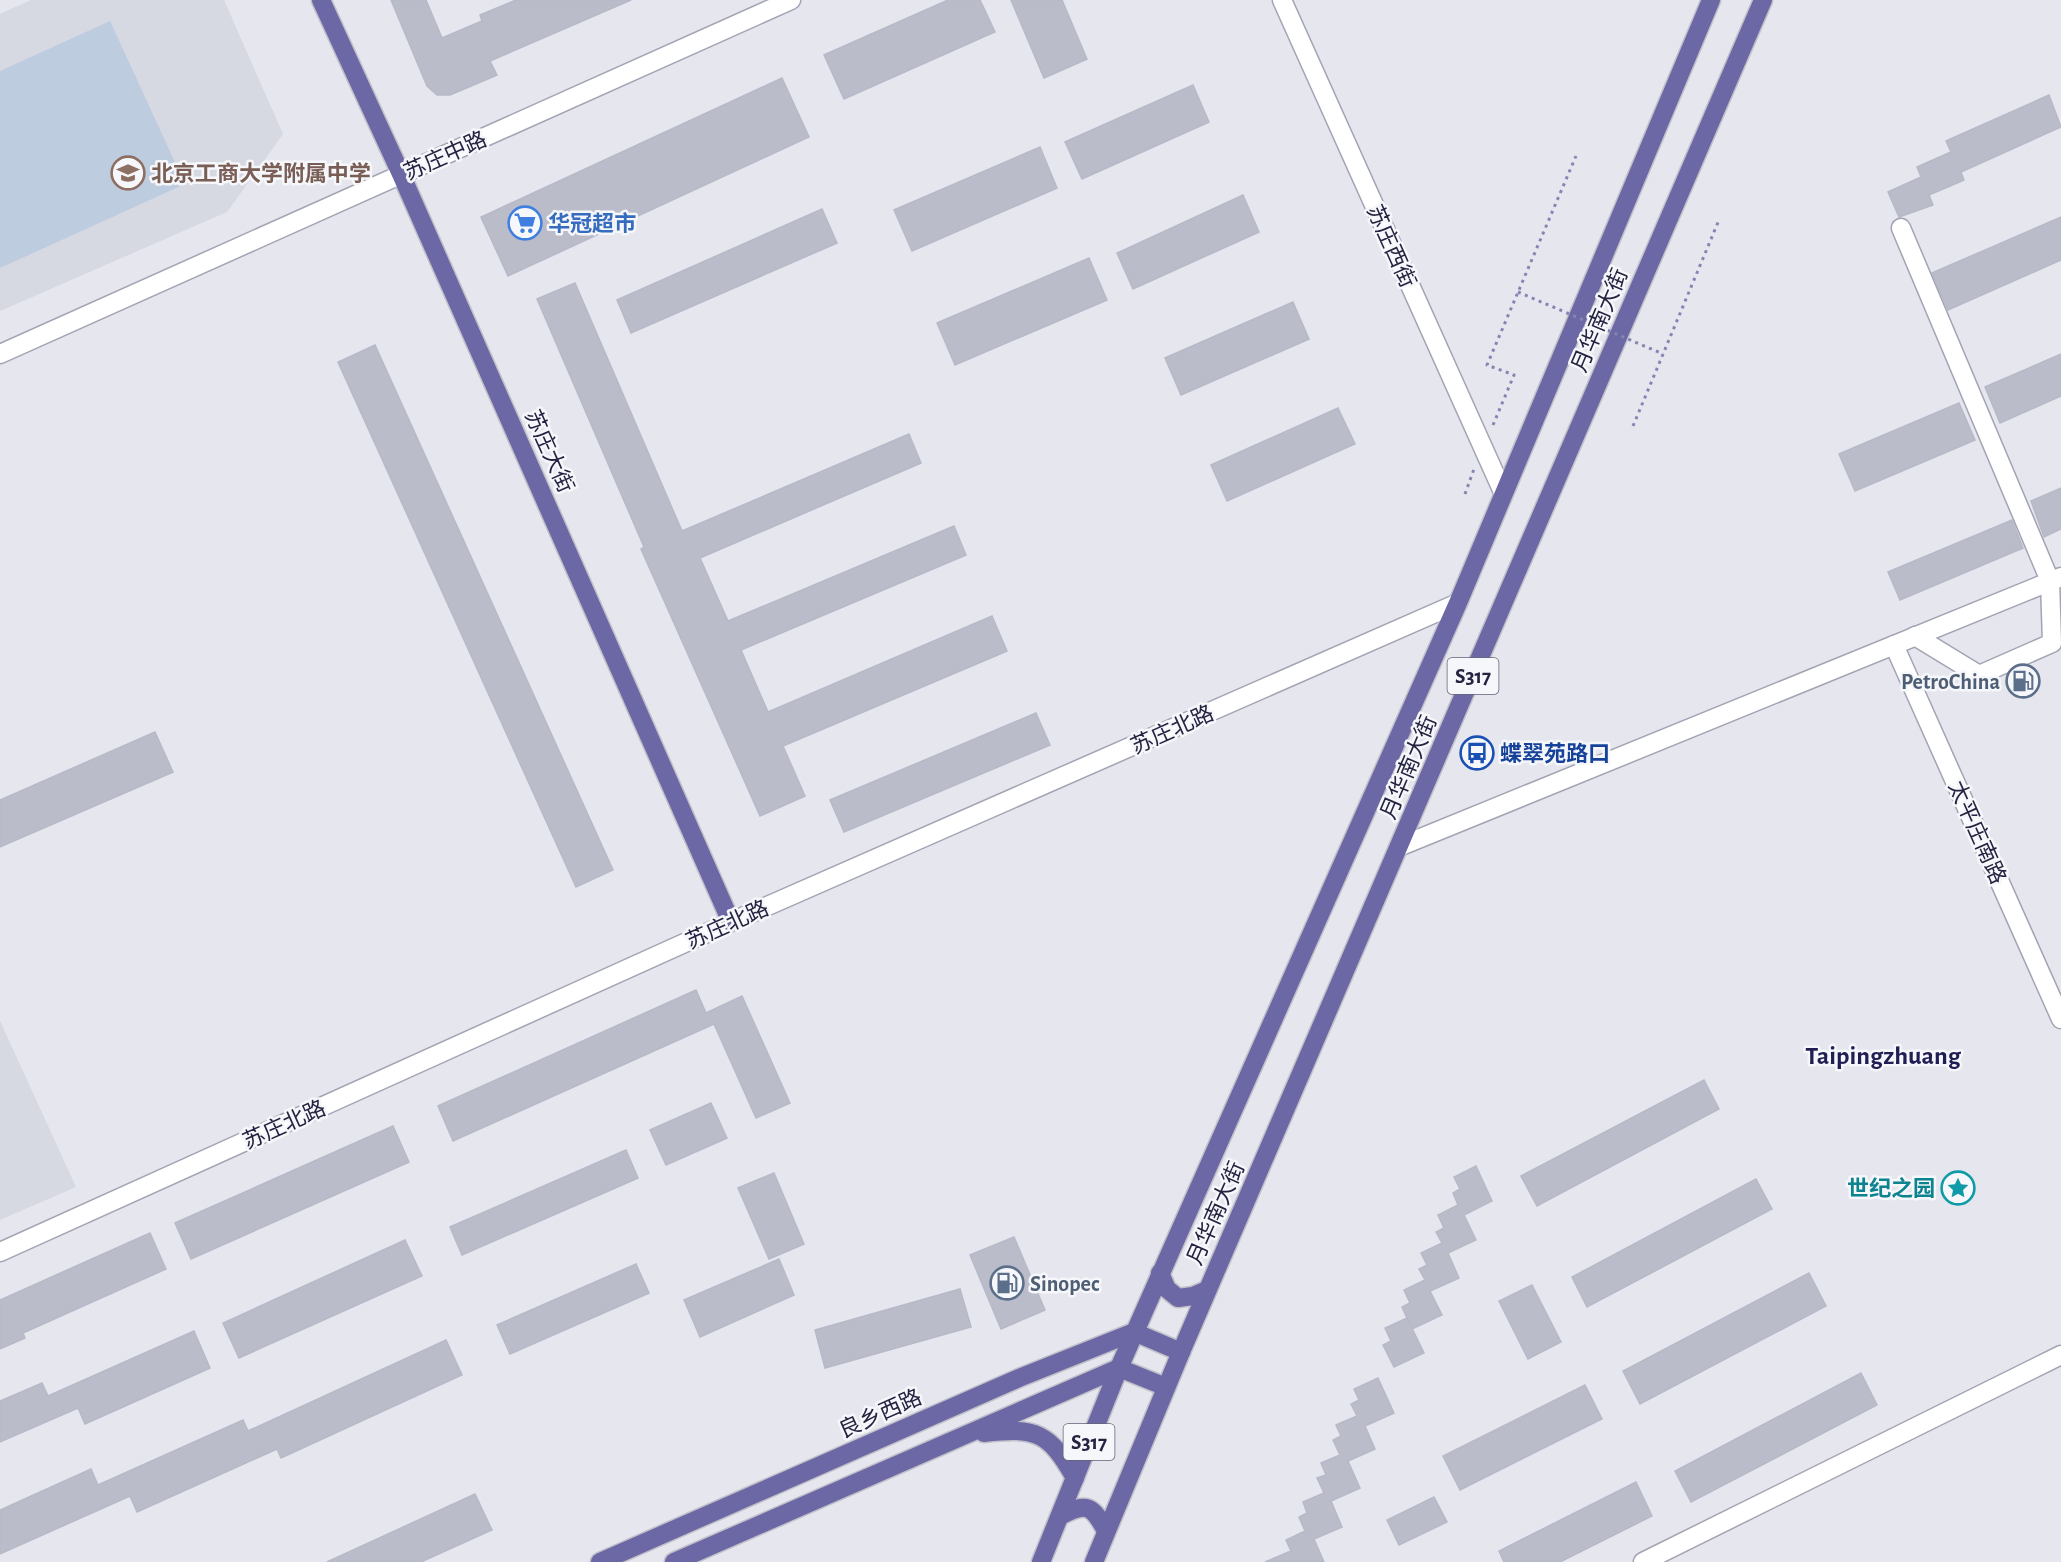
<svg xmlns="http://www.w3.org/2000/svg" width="2061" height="1562" font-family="'Alegreya Sans','Noto Sans SC',sans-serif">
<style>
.built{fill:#d6d8e2}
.green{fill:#becce0}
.building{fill:#babcc9;stroke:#b7b9c8;stroke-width:1.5}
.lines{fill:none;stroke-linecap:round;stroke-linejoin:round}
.minor-casing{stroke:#a3a4b3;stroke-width:21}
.major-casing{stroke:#c2c1ca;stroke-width:21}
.path{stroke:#8585b3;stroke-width:3;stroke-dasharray:3 4.5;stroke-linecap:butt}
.minor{stroke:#fff;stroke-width:18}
.major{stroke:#6b68a5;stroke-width:18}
.path-bridge{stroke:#8585b3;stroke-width:3;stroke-dasharray:3 4.5;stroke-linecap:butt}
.labels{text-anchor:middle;stroke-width:5;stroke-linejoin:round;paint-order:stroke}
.shield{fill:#f6f7fa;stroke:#636378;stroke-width:1.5}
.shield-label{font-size:21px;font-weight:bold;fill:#242341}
.street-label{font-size:22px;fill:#242341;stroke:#f6f7fa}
.education-label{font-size:22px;font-weight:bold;fill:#785e54;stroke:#f6f7fa;text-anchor:start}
.shop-label{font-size:22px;font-weight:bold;fill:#366cbe;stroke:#f6f7fa;text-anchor:start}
.service-label{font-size:22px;font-weight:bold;fill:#4e5e75;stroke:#f6f7fa;text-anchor:end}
.transit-label{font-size:22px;font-weight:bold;fill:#164399;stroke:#f6f7fa;text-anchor:start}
.culture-label{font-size:22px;font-weight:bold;fill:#0d838f;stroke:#f6f7fa;text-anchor:end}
.quarter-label{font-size:26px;font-weight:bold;fill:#211e54;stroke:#f6f7fa}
</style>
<rect width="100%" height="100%" fill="#e5e6ee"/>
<!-- built -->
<g class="built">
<polygon points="31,0 224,0 283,134 227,212 0,311 0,14"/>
<polygon points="0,1021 76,1187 0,1220"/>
</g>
<!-- green -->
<polygon class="green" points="110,21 185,184 0,268 0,71"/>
<!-- building -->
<g class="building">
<polygon points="391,0 426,0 442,38 482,21 480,15 516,0 631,0 490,61 497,75 450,95 437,95 427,86"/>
<polygon points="948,0 980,0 995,32 844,99 824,55"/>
<polygon points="1011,0 1062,0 1087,59 1044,78"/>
<polygon points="782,78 809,137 508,276 481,217"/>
<polygon points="1193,85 1209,122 1082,179 1065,142"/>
<polygon points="2049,95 2061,127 1961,172 1964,180 1929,195 1933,205 1899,217 1888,192 1921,177 1917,167 1951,152 1946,141"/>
<polygon points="1040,147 1057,188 912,251 894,210"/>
<polygon points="1243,195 1259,232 1133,289 1117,253"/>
<polygon points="822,209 837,243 631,333 617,300"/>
<polygon points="2061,217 2061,260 1948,310 1932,273"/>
<polygon points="1089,258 1107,300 955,365 937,323"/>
<polygon points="575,283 682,531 909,434 921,463 700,558 728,621 954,526 966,555 741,650 768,712 992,616 1007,651 783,746 805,796 760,816 641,549 644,547 537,299"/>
<polygon points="1293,302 1309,339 1181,395 1165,358"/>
<polygon points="375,345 613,870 576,887 338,362"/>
<polygon points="2061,354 2061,396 2000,423 1985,387"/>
<polygon points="1959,403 1975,440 1855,491 1839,454"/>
<polygon points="1338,408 1355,444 1227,501 1211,465"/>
<polygon points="2061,488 2061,529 2044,537 2031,501"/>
<polygon points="2012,520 2023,548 1900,600 1888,572"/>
<polygon points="1036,713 1050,745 844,832 830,800"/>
<polygon points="155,732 173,772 0,847 0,800"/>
<polygon points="696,990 706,1013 742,996 790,1103 756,1118 714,1024 453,1141 438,1106"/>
<polygon points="1704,1080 1719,1109 1537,1206 1521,1176"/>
<polygon points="711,1103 727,1138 666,1165 650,1130"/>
<polygon points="393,1126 409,1162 191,1259 175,1223"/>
<polygon points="626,1150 638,1178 462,1255 450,1227"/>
<polygon points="1476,1166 1492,1201 1464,1215 1476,1240 1448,1253 1459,1278 1430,1291 1442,1315 1412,1329 1402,1307 1410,1303 1404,1290 1425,1280 1419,1269 1427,1265 1421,1253 1442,1243 1436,1232 1444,1228 1438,1215 1458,1205 1453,1193 1460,1189 1454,1177"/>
<polygon points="774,1173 804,1244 769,1259 738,1188"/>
<polygon points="1756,1179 1772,1209 1587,1307 1572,1277"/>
<polygon points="150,1233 166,1269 23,1333 25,1338 0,1349 0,1300"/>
<polygon points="1014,1237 1045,1310 1001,1329 970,1255"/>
<polygon points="405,1240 422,1276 239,1358 223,1323"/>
<polygon points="779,1259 794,1295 700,1337 684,1300"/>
<polygon points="636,1264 649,1293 510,1354 497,1325"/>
<polygon points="1809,1273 1826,1306 1640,1404 1623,1371"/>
<polygon points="1532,1285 1561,1342 1528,1359 1499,1301"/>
<polygon points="960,1289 971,1327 825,1368 815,1330"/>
<polygon points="1407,1318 1424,1353 1394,1367 1383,1345 1391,1341 1385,1328"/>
<polygon points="194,1331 210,1368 85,1424 78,1408 0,1442 0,1401 42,1383 48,1396"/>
<polygon points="446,1340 462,1375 281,1458 277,1449 137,1512 130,1496 0,1554 0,1510 91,1469 98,1485 243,1420 248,1431"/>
<polygon points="1861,1373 1877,1405 1691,1502 1675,1471"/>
<polygon points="1378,1378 1394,1413 1365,1426 1375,1449 1348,1461 1360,1488 1331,1501 1342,1527 1314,1539 1324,1562 1265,1562 1291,1551 1286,1540 1305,1531 1299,1517 1307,1513 1303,1502 1324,1493 1317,1478 1326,1475 1321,1463 1340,1455 1333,1440 1341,1436 1336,1425 1357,1416 1351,1404 1359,1400 1354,1389"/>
<polygon points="1585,1385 1602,1419 1460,1490 1443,1456"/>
<polygon points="1636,1482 1652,1516 1560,1562 1504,1562 1499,1551"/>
<polygon points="475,1494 492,1530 421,1562 327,1562"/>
<polygon points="1434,1497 1447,1522 1399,1545 1387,1520"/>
</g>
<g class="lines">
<defs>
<g id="minor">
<polyline points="1282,0 1503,492"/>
<polyline points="1901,228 2050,581 2052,643 1979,675 1915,636"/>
<polyline points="0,354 791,0"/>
<polyline points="1894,645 2061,1019"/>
<polyline points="1401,846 2061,577"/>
<polyline points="0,1252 731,922 1458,603"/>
<polyline points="1643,1562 2061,1355"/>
</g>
<g id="major">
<polyline points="321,0 401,174 731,922"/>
<polyline points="1160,1273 1167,1289 1178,1298 1193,1296 1207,1290"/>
<path d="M984 1433C1036 1427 1049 1432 1075 1478"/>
<path d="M1060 1516C1087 1502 1092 1505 1106 1531"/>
<polyline points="600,1562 1019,1378 1134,1332 1181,1352"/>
<polyline points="674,1562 1119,1368 1166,1387"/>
<polyline points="1041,1562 1119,1368 1458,603 1711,0"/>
<polyline points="1094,1562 1181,1352 1763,0"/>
</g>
</defs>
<!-- minor casing -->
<use href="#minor" class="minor-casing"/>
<!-- major casing -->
<use href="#major" class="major-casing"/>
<!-- path -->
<g class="path">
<polyline points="1493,425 1514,375 1487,365 1576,156"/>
<polyline points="1633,426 1719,220"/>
<polyline points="1465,494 1474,469"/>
</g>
<!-- minor -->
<use href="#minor" class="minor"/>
<!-- major -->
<use href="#major" class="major"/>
<!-- path-bridge -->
<polyline class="path-bridge" points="1518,292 1663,354"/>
</g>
<!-- icons -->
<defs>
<symbol id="school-ring" viewBox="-11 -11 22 22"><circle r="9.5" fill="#f6f7fa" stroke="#8d6e63" stroke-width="1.5"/><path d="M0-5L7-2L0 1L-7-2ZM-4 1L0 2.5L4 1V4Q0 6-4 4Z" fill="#8d6e63"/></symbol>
<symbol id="supermarket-ring" viewBox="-11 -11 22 22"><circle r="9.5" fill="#f6f7fa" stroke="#3f7fe0" stroke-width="1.5"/><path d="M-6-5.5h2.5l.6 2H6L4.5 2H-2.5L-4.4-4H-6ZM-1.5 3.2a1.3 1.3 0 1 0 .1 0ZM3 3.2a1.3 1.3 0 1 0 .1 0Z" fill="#3f7fe0"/></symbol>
<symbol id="fuel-ring" viewBox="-11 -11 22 22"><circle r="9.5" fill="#f6f7fa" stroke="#5c6f8a" stroke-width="1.5"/><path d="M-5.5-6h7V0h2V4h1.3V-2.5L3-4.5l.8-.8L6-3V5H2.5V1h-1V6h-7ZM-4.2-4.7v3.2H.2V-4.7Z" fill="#5c6f8a"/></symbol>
<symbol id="bus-ring" viewBox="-11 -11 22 22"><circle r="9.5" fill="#f6f7fa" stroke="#1a4fb4" stroke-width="1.5"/><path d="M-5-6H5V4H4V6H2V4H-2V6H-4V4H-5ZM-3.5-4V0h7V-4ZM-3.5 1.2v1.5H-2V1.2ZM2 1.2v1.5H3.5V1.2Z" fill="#1a4fb4"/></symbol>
<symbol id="sight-ring" viewBox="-11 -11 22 22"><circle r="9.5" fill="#f6f7fa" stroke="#0f9aa8" stroke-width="1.5"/><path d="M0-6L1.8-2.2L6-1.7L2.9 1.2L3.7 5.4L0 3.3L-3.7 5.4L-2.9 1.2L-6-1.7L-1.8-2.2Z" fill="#0f9aa8"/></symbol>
</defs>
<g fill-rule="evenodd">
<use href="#school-ring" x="109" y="154" width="38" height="38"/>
<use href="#supermarket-ring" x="506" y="204" width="38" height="38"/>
<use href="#fuel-ring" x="2004" y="662" width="38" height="38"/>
<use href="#bus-ring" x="1458" y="734" width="38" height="38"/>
<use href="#sight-ring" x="1939" y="1169" width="38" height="38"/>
<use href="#fuel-ring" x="988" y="1264" width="38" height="38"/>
</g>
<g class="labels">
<!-- shield labels -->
<g class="shield">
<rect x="1447.5" y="658" width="51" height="36" rx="4.5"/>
<rect x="1063.5" y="1424" width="51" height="36" rx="4.5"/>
</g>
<g class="shield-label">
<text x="1473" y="683">S317</text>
<text x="1089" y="1449">S317</text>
</g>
<!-- street labels -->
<g class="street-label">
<text transform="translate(445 155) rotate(-24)" y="8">苏庄中路</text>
<text transform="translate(1392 246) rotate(66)" y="8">苏庄西街</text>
<text transform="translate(1599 320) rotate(-67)" y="8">月华南大街</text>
<text transform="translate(550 451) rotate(66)" y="8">苏庄大街</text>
<text transform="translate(1172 729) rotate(-24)" y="8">苏庄北路</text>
<text transform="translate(1408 767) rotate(-67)" y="8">月华南大街</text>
<text transform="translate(1978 832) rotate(66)" y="8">太平庄南路</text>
<text transform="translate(727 924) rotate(-24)" y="8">苏庄北路</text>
<text transform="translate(284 1124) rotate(-24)" y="8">苏庄北路</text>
<text transform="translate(1215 1213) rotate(-66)" y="8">月华南大街</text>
<text transform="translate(880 1413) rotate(-24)" y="8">良乡西路</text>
</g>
<!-- education labels -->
<g class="education-label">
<text x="151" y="181">北京工商大学附属中学</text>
</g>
<!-- shop labels -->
<g class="shop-label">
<text x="548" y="231">华冠超市</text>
</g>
<!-- service labels -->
<g class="service-label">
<text x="2000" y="689">PetroChina</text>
<text x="1030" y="1291" text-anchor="start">Sinopec</text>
</g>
<!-- transit labels -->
<g class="transit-label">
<text x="1500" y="761">蝶翠苑路口</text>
</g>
<!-- culture labels -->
<g class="culture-label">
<text x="1935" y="1196">世纪之园</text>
</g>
<!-- quarter labels -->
<g class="quarter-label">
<text x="1883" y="1064">Taipingzhuang</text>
</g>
</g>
</svg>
